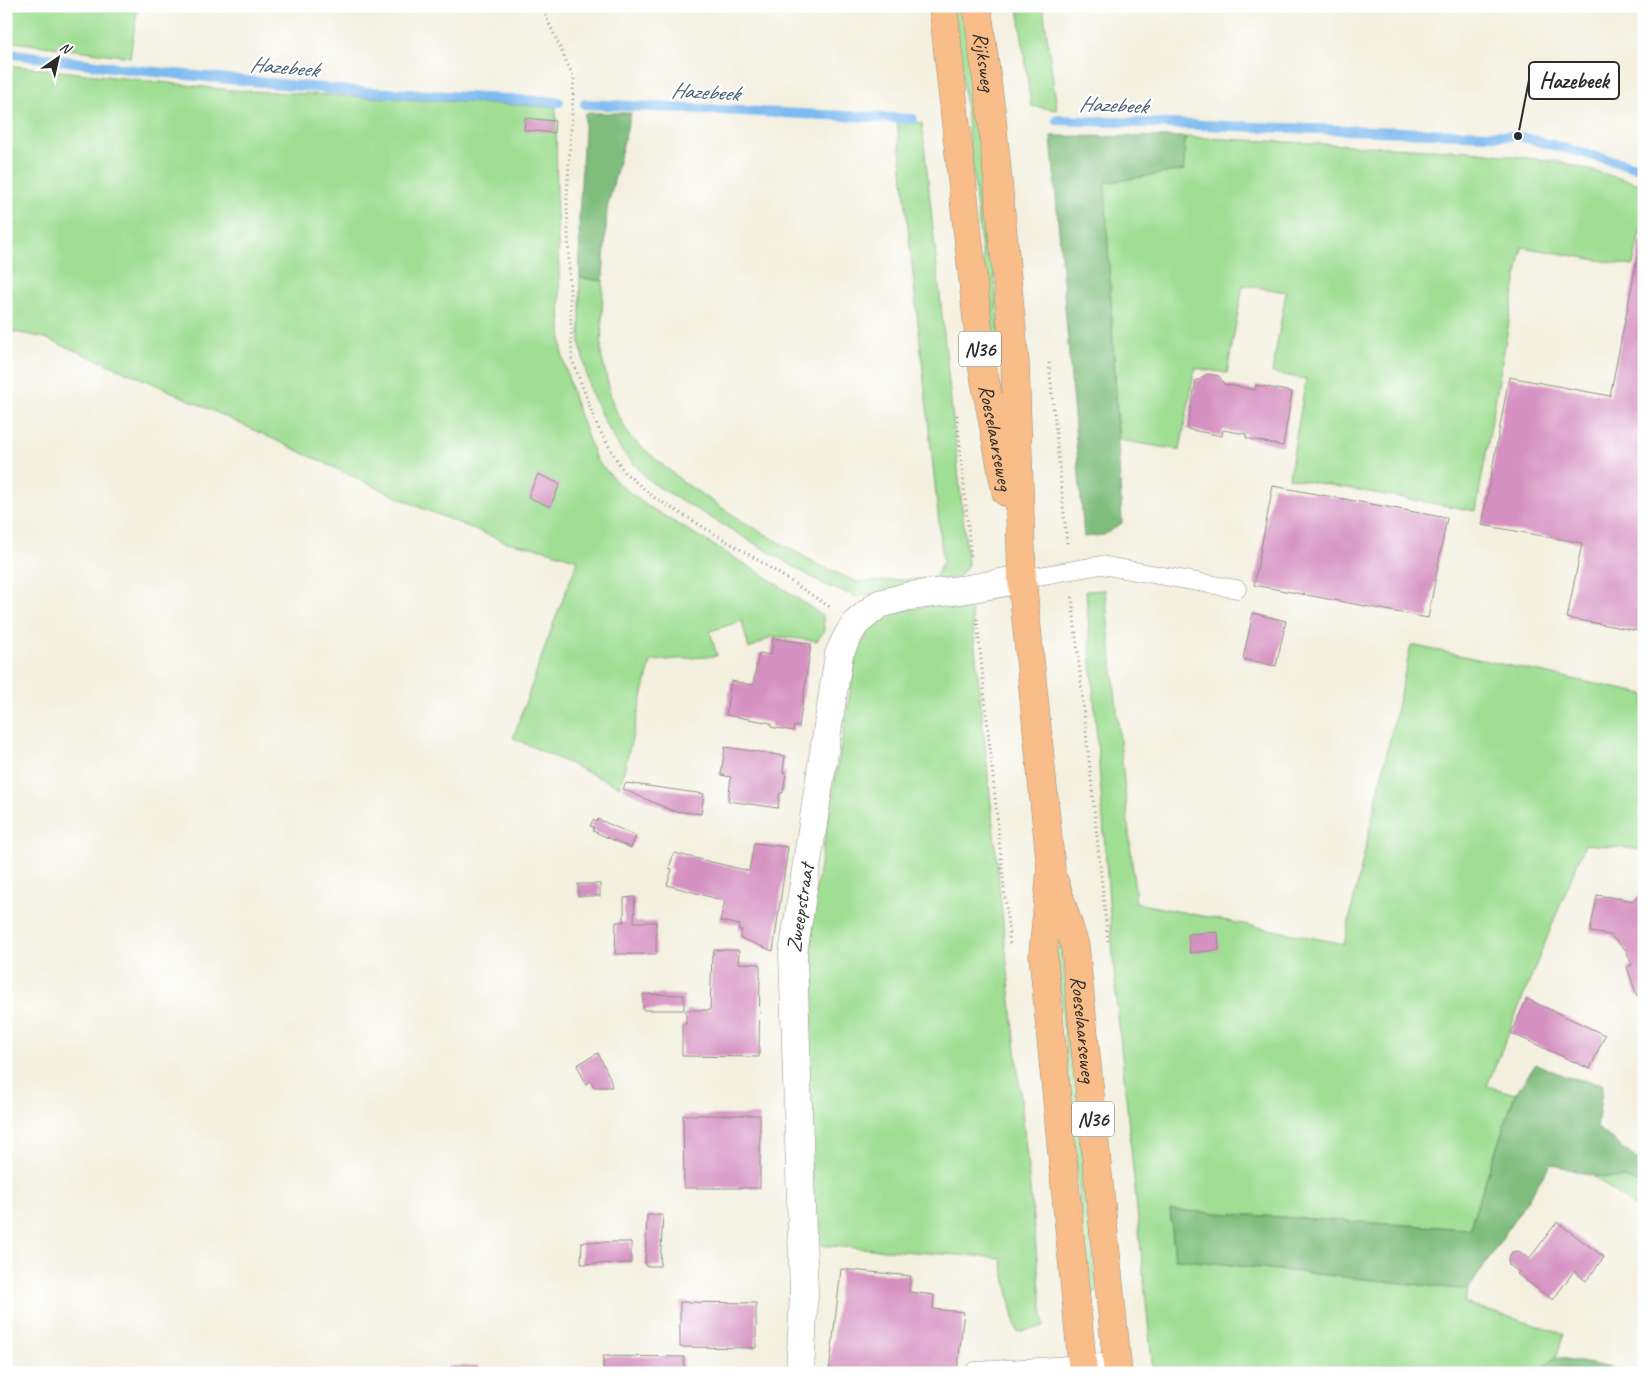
<svg xmlns="http://www.w3.org/2000/svg" width="1650" height="1379" font-family="Caveat,sans-serif">
<style>
.green{fill:#9fde93;stroke:#65845f}
.forest{fill:#7fbd7d;stroke:#557454}
.lines{fill:none;stroke-linecap:round;stroke-linejoin:round}
.stream{stroke:#7dbaf0;stroke-width:10}
.building{fill:#d591c1}
.lane-casing{stroke:#8f8e85;stroke-width:19}
.street-casing{stroke:#8f8e85;stroke-width:29}
.primary-casing{stroke:#8f8e85;stroke-width:29}
.path{stroke:#8f8e85;stroke-width:3;stroke-dasharray:1 4;stroke-linecap:butt}
.lane{stroke:#fff;stroke-width:18}
.street{stroke:#fff;stroke-width:28}
.primary{stroke:#f8bd88;stroke-width:28}
.labels{text-anchor:middle;stroke-width:4.5;stroke-linejoin:round;paint-order:stroke}
.shield{fill:#fff;stroke:#6b6b6b;stroke-width:1}
.shield-label{font-size:20px;font-weight:bold;fill:#2b2b2b}
.street-label{font-size:21px;fill:#2b2b2b;stroke:#fff}
.water-label{font-size:22px;font-style:italic;fill:#485d70;stroke:#fff}
.leader{fill:none;stroke:#2b2b2b;stroke-width:2}
.callout-dot{fill:#2b2b2b;stroke:#fff;stroke-width:2}
.callout{fill:#fff;stroke:#2b2b2b;stroke-width:2}
.callout-label{font-size:22px;text-anchor:middle;font-weight:bold;fill:#2b2b2b}
</style>
<rect width="100%" height="100%" fill="#fff"/>
<filter id="ink" filterUnits="userSpaceOnUse"><feTurbulence type="fractalNoise" baseFrequency=".02" numOctaves="2"/><feDisplacementMap in="SourceGraphic" scale="10" xChannelSelector="R" yChannelSelector="G"/><feConvolveMatrix kernelMatrix="1 2 1 2 8 2 1 2 1" color-interpolation-filters="sRGB"/></filter>
<filter id="wash" filterUnits="userSpaceOnUse"><feTurbulence type="fractalNoise" baseFrequency=".0096" numOctaves="4" result="noise"/><feDisplacementMap in="SourceGraphic" scale="20" xChannelSelector="R" yChannelSelector="G"/><feGaussianBlur stdDeviation="1.12" result="paint"/><feColorMatrix in="noise" values="0 0 0 0 0 0 0 0 0 0 0 0 0 0 0 0 0 1.4 0 .05"/><feComposite in="paint" operator="in"/></filter>
<g filter="url(#wash)">
<rect width="100%" height="100%" fill="#f3f0df"/>
<!-- green -->
<g class="green">
<polygon points="6,6 138,6 130,57 6,41"/>
<polygon points="954,6 967,6 987,187 1002,364 995,365"/>
<polygon points="1018,6 1043,6 1057,110 1031,106"/>
<polygon points="6,65 231,90 556,107 557,214 562,354 573,396 596,460 620,485 646,505 765,576 823,616 824,631 817,641 773,636 749,649 742,621 710,631 717,656 651,661 620,787 513,738 551,630 578,560 546,550 506,542 419,507 155,384 45,338 6,330"/>
<polygon points="897,121 922,123 968,565 959,577 857,597 825,585 652,483 621,450 604,421 590,390 580,344 580,278 603,281 601,354 613,405 630,437 683,482 739,519 817,564 857,582 935,578 943,562"/>
<polygon points="1185,137 1470,151 1561,162 1644,185 1644,213 1633,266 1522,247 1476,511 1289,478 1306,379 1272,373 1286,292 1243,285 1227,373 1195,368 1180,450 1119,440 1104,183 1183,170"/>
<polygon points="1105,590 1136,903 1344,944 1411,645 1644,694 1644,850 1585,844 1487,1086 1515,1094 1469,1229 1170,1210 1175,1259 1468,1290 1464,1303 1564,1334 1556,1357 1536,1373 1427,1373 1396,1364 1370,1369 1364,1373 1153,1373 1116,995 1086,591"/>
<polygon points="948,602 971,607 1044,1327 1017,1332 1001,1258 815,1245 803,989 811,918 856,658 867,632 892,612"/>
<polygon points="1056,947 1062,948 1097,1292 1092,1293 1088,1292"/>
<polygon points="1593,1176 1623,1178 1644,1184 1644,1214"/>
</g>
<!-- forest -->
<g class="forest">
<polygon points="585,113 631,113 607,209 603,281 580,278 579,219"/>
<polygon points="1051,136 1185,137 1184,170 1105,183 1122,523 1104,535 1084,537"/>
<polygon points="1536,1064 1567,1077 1603,1084 1597,1127 1644,1165 1644,1184 1623,1178 1593,1176 1551,1164 1468,1290 1175,1259 1170,1210 1469,1229 1515,1094"/>
<polygon points="1556,1357 1617,1369 1614,1373 1536,1373"/>
<polygon points="1396,1364 1427,1373 1364,1373 1370,1369"/>
</g>
<g class="lines">
<!-- stream -->
<g class="stream">
<polyline points="6,53 135,70 353,91 559,102"/>
<polyline points="585,104 913,119"/>
<polyline points="1057,120 1518,136 1644,169"/>
</g>
</g>
<g id="blocks">
<!-- building -->
<g class="building">
<polygon points="525,118 555,121 554,133 524,130"/>
<polygon points="1641,240 1644,241 1644,632 1567,618 1582,543 1482,525 1509,377 1610,396"/>
<polygon points="1207,374 1219,376 1224,384 1255,390 1256,385 1292,392 1283,446 1246,438 1246,434 1223,430 1222,436 1187,429 1196,380 1199,380"/>
<polygon points="538,474 560,484 550,507 528,497"/>
<polygon points="1273,486 1447,518 1428,618 1254,585"/>
<polygon points="1253,613 1286,621 1276,666 1243,659"/>
<polygon points="773,638 811,644 799,727 794,726 793,731 771,727 771,723 726,715 731,681 753,685 759,653 771,655"/>
<polygon points="725,747 785,756 783,772 786,772 783,793 780,793 778,808 728,801 731,777 721,775"/>
<polygon points="626,783 704,794 701,814 673,811 623,789"/>
<polygon points="598,819 636,836 631,848 593,831 594,827 590,826 593,820 597,822"/>
<polygon points="754,843 788,847 773,951 740,938 742,930 738,930 740,925 720,921 725,901 667,885 672,869 669,868 674,853 749,871"/>
<rect x="578" y="884" width="22" height="12"/>
<polygon points="1644,890 1644,994 1637,996 1627,967 1632,965 1626,950 1610,935 1590,932 1597,895 1634,901"/>
<polygon points="635,897 634,922 656,922 656,954 615,954 616,922 624,922 624,898"/>
<polygon points="1218,932 1219,950 1190,953 1188,934"/>
<polygon points="714,950 737,950 739,951 738,963 760,964 759,1057 682,1056 682,1024 686,1024 686,1010 710,1010 712,955 713,955"/>
<polygon points="643,994 684,995 684,1010 643,1010"/>
<polygon points="1527,999 1605,1035 1590,1069 1511,1033"/>
<polygon points="598,1053 610,1078 612,1087 594,1087 591,1081 586,1084 577,1065"/>
<polygon points="683,1115 760,1115 760,1188 684,1188"/>
<polygon points="647,1215 663,1215 660,1266 645,1266"/>
<polygon points="1557,1222 1604,1257 1586,1281 1574,1271 1553,1300 1517,1274 1519,1272 1509,1265 1508,1259 1512,1252 1519,1251 1529,1259"/>
<polygon points="582,1242 631,1242 631,1263 581,1264"/>
<polygon points="841,1269 911,1276 909,1292 934,1295 933,1309 964,1312 957,1373 829,1373"/>
<polygon points="680,1302 756,1303 756,1348 680,1347"/>
<polygon points="603,1356 684,1357 684,1373 603,1373"/>
<rect x="451" y="1366" width="27" height="7"/>
</g>
</g>
</g>
<g filter="url(#ink)">
<use href="#blocks" fill-opacity="0" stroke="#8f8e85" stroke-width="1"/>
<g class="lines">
<defs>
<g id="lane">
<polyline points="1022,579 1101,565 1237,589"/>
<polyline points="975,1371 1117,1362"/>
</g>
<g id="street">
<path id="s1" d="M800 1373 804 1294 793 954 839 654 847 637 856 623 879 604 909 596 968 589 1022 579"/>
</g>
<g id="primary">
<path id="s2" d="M943 6 982 364 1006 492"/>
<path id="s3" d="M977 6 992 118 1015 363 1022 579 1051 869 1043 954 1083 1373"/>
<path id="s4" d="M1055 883 1075 946 1118 1373"/>
</g>
</defs>
<!-- lane casing -->
<use href="#lane" class="lane-casing"/>
<!-- street casing -->
<use href="#street" class="street-casing"/>
<!-- primary casing -->
<use href="#primary" class="primary-casing"/>
<!-- path -->
<g class="path">
<polyline points="541,6 574,78 567,198 572,359 597,426 624,472 655,498 758,560 830,607"/>
<polyline points="1049,363 1067,544"/>
<polyline points="957,415 971,558"/>
<polyline points="1072,597 1108,942"/>
<polyline points="977,619 1010,946"/>
</g>
<!-- lane -->
<use href="#lane" class="lane"/>
<!-- street -->
<use href="#street" class="street"/>
<!-- primary -->
<use href="#primary" class="primary"/>
</g>
</g>
<g class="labels">
<!-- shield labels -->
<g class="shield">
<rect x="959" y="331.5" width="42" height="35" rx="4"/>
<rect x="1072" y="1101.5" width="42" height="35" rx="4"/>
</g>
<g class="shield-label">
<text x="980" y="356">N36</text>
<text x="1093" y="1126">N36</text>
</g>
<!-- street labels -->
<g class="street-label">
<text dy="7" stroke="none"><textPath href="#s3" startOffset="56">Rijksweg</textPath></text>
<text dy="7" stroke="none"><textPath href="#s2" startOffset="435">Roeselaarseweg</textPath></text>
<text dy="7" stroke="none"><textPath href="#s1" startOffset="466">Zweepstraat</textPath></text>
<text dy="7" stroke="none"><textPath href="#s4" startOffset="150">Roeselaarseweg</textPath></text>
</g>
<!-- water labels -->
<g class="water-label">
<text transform="translate(284 66) rotate(5)" y="8">Hazebeek</text>
<text transform="translate(705 91) rotate(3)" y="8">Hazebeek</text>
<text transform="translate(1113 104) rotate(2)" y="8">Hazebeek</text>
</g>
</g>
<!-- callouts -->
<path class="leader" d="M1518 136L1529 80"/>
<circle class="callout-dot" cx="1518" cy="136" r="5"/>
<rect class="callout" x="1529" y="62" width="90" height="37" rx="5"/>
<g class="callout-label">
<text x="1574" y="88">Hazebeek</text>
</g>
<!-- margin -->
<rect width="1650" height="1379" fill="none" stroke="#fff" stroke-width="25"/>
<!-- north arrow -->
<g transform="translate(58 58) rotate(34)" stroke="#ffffff" stroke-width="4" paint-order="stroke">
<path d="M0-4L9 19L0 12L-9 19Z" fill="#2b2b2b"/>
<text y="-8" font-size="14" font-weight="bold" text-anchor="middle" fill="#2b2b2b">N</text>
</g>
</svg>
